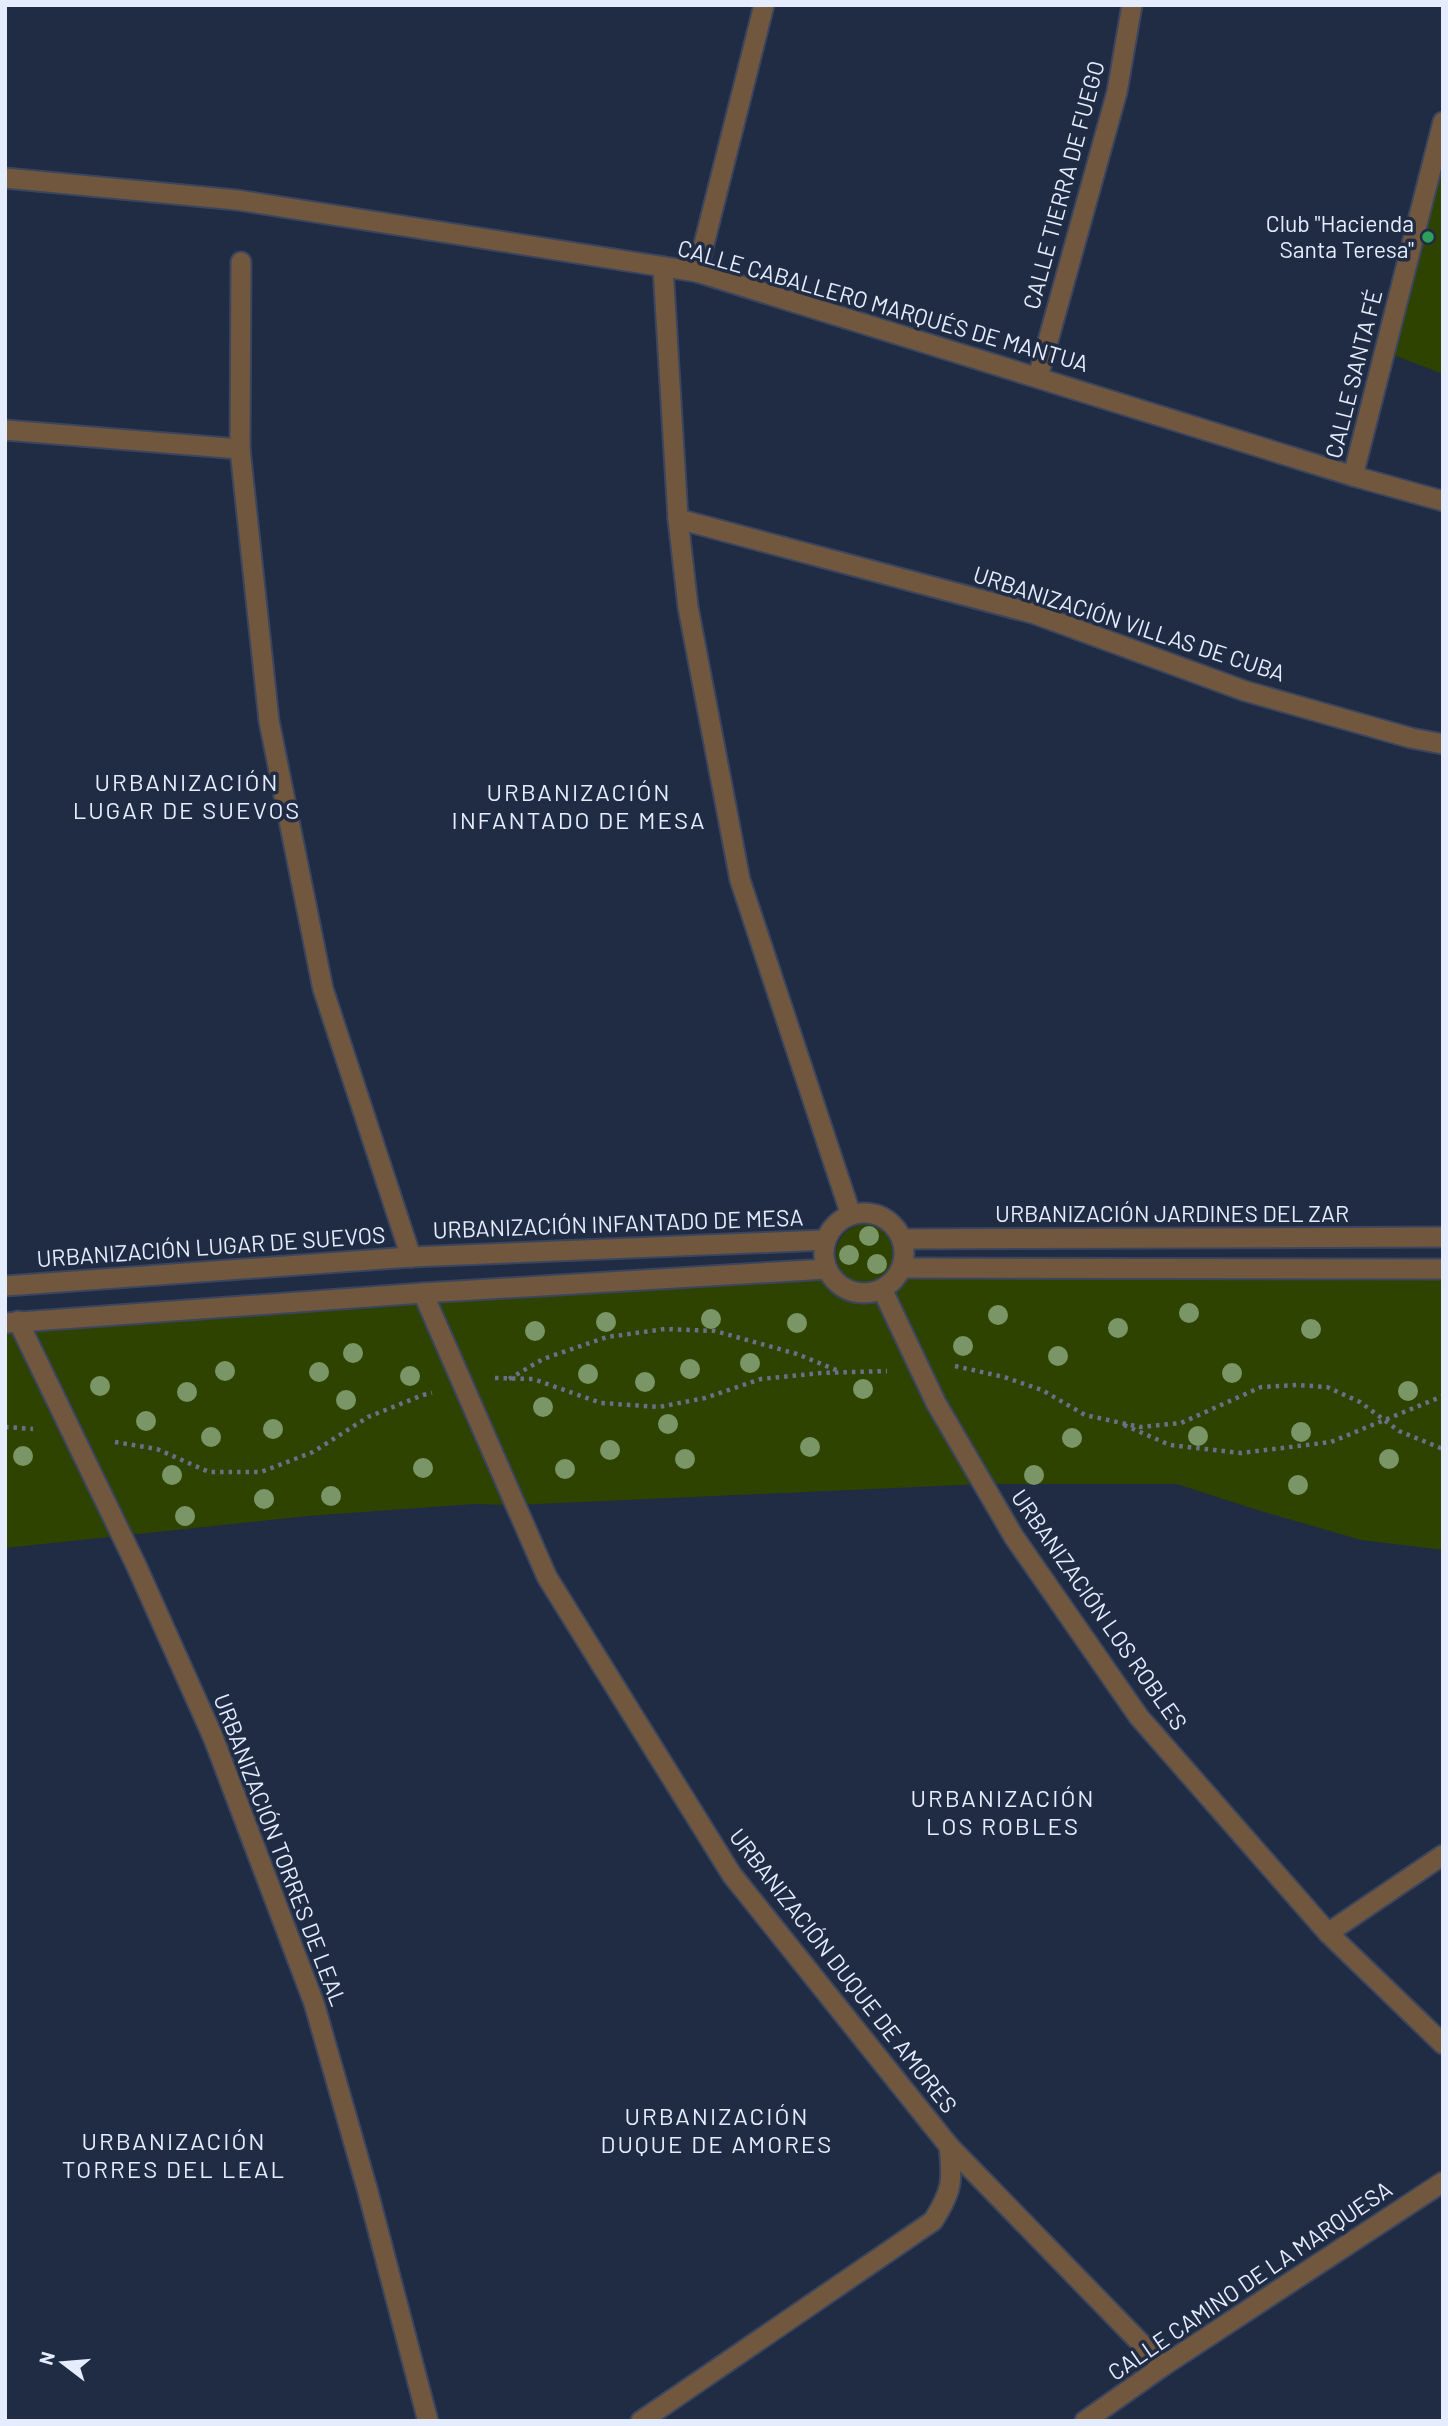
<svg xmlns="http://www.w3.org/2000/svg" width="1448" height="2426" font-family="Barlow,sans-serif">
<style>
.green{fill:#2f4301}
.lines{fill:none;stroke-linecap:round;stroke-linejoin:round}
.pedestrian-casing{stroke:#3b465e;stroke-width:23}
.minor-casing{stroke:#3b465e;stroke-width:23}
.path{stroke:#687188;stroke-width:4.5;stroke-dasharray:3.5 5;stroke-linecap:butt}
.pedestrian{stroke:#72573f;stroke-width:19}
.minor{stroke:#72573f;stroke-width:19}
.tree{fill:#7a9666}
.leisure-dot{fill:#2e9e5b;stroke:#202b44;stroke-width:2.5}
.labels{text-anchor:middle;stroke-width:7;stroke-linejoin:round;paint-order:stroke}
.street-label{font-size:23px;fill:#e4ecfd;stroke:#202b44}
.poi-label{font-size:23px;fill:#e4ecfd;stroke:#202b44;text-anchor:end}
.neighbourhood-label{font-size:24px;letter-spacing:2px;fill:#e4ecfd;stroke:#202b44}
</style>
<rect width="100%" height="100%" fill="#202b44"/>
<!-- green -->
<g class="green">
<polygon points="1443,122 1443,374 1385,352"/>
<circle cx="866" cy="1254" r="30"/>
<path d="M902 1268 1443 1269V1550L1361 1540 1254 1509 1177 1484H982L515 1505 474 1504 308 1516 5 1548V1323L827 1269C849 1302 881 1300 902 1268Z"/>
</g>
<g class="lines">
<defs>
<polyline id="pedestrian" points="949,2146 1163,2366"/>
<g id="minor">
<polyline points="5,178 237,200 697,272 1353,476 1443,501"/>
<polyline points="241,262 240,449 269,721 323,989 411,1257"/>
<polyline points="663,267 678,519 688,607 740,880 851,1215"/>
<polyline points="697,272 764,5"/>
<polyline points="1038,377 1117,92 1132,5"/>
<polyline points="5,430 240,449"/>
<polyline points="1353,476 1443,122"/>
<polyline points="678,519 1035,614 1245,691 1411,738 1443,744"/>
<circle cx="864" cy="1253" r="40"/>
<polyline points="902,1239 1443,1237"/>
<polyline points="902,1268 1443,1269"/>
<polyline points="5,1286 411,1257 826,1240"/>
<polyline points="882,1289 936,1403 1014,1537 1139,1717 1328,1933 1443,2044"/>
<path d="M423 1293 547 1577 732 1875 949 2146C953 2182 952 2191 933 2221L641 2421"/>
<polyline points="18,1321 136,1565 213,1737 314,2003 368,2192 428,2421"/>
<polyline points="6,1323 423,1293 827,1269"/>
<polyline points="1328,1933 1443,1855"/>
<polyline points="1085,2421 1163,2366 1443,2182"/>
</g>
</defs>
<!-- pedestrian casing -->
<use href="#pedestrian" class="pedestrian-casing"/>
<!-- minor casing -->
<use href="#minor" class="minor-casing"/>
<!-- path -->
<g class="path">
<polyline points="955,1366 1004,1377 1042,1390 1085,1415 1140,1427 1181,1423 1261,1387 1297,1385 1327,1387 1360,1402 1399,1431 1443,1449"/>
<polyline points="495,1378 533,1379 601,1403 659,1407 705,1398 761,1379 821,1373 887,1371"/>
<polyline points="509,1379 543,1359 607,1337 665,1329 715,1331 797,1354 841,1372"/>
<polyline points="1124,1425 1170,1445 1241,1453 1331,1442 1443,1396"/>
<polyline points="5,1427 33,1429"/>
<polyline points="115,1442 157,1449 209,1472 261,1472 313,1452 368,1417 423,1395 432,1393"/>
</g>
<!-- pedestrian -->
<use href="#pedestrian" class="pedestrian"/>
<!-- minor -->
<use href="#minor" class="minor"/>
</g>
<!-- trees -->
<g class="tree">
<circle cx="869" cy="1236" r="10"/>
<circle cx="849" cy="1255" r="10"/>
<circle cx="877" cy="1264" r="10"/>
<circle cx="1189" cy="1313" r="10"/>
<circle cx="998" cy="1315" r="10"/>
<circle cx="711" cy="1319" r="10"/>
<circle cx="606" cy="1322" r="10"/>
<circle cx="797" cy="1323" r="10"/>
<circle cx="1118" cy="1328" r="10"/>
<circle cx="1311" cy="1329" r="10"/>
<circle cx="535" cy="1331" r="10"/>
<circle cx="963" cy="1346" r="10"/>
<circle cx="353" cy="1353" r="10"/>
<circle cx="1058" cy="1356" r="10"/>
<circle cx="750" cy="1363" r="10"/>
<circle cx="690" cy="1369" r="10"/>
<circle cx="225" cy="1371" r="10"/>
<circle cx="319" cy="1372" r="10"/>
<circle cx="1232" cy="1373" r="10"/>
<circle cx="588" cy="1374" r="10"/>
<circle cx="410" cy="1376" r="10"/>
<circle cx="645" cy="1382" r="10"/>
<circle cx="100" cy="1386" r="10"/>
<circle cx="863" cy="1389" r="10"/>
<circle cx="1408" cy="1391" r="10"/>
<circle cx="187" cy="1392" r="10"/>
<circle cx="346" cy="1400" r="10"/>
<circle cx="543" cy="1407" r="10"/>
<circle cx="146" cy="1421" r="10"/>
<circle cx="668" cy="1424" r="10"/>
<circle cx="273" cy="1429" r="10"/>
<circle cx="1301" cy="1432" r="10"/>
<circle cx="1198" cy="1436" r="10"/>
<circle cx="211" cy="1437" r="10"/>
<circle cx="1072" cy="1438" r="10"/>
<circle cx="810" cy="1447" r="10"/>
<circle cx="610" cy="1450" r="10"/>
<circle cx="23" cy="1456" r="10"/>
<circle cx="685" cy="1459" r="10"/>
<circle cx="1389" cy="1459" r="10"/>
<circle cx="423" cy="1468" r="10"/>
<circle cx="565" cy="1469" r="10"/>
<circle cx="172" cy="1475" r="10"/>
<circle cx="1034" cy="1475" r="10"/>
<circle cx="1298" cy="1485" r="10"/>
<circle cx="331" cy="1496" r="10"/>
<circle cx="264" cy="1499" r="10"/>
<circle cx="185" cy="1516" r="10"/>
</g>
<!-- markers -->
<circle class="leisure-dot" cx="1428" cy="237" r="7"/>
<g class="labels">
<!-- street labels -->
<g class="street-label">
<text transform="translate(1064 185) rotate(-75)" y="8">CALLE TIERRA DE FUEGO</text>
<text transform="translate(883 306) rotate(16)" y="8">CALLE CABALLERO MARQUÉS DE MANTUA</text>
<text transform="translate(1354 374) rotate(-76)" y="8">CALLE SANTA FÉ</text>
<text transform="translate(1129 624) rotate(18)" y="8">URBANIZACIÓN VILLAS DE CUBA</text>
<text x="1172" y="1222">URBANIZACIÓN JARDINES DEL ZAR</text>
<text transform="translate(618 1224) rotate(-2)" y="8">URBANIZACIÓN INFANTADO DE MESA</text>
<text transform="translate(211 1247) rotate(-4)" y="8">URBANIZACIÓN LUGAR DE SUEVOS</text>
<text transform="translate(1099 1610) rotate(55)" y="8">URBANIZACIÓN LOS ROBLES</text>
<text transform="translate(280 1850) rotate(69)" y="8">URBANIZACIÓN TORRES DE LEAL</text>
<text transform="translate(843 1971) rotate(52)" y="8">URBANIZACIÓN DUQUE DE AMORES</text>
<text transform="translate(1250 2281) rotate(-34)" y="8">CALLE CAMINO DE LA MARQUESA</text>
</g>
<!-- poi labels -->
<g class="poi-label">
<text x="1414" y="232">Club "Hacienda<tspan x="1414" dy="26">Santa Teresa"</tspan></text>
</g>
<!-- neighbourhood labels -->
<g class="neighbourhood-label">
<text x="187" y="791">URBANIZACIÓN<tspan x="187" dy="28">LUGAR DE SUEVOS</tspan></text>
<text x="579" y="801">URBANIZACIÓN<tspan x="579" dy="28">INFANTADO DE MESA</tspan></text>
<text x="1003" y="1807">URBANIZACIÓN<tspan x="1003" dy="28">LOS ROBLES</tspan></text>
<text x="717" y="2125">URBANIZACIÓN<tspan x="717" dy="28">DUQUE DE AMORES</tspan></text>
<text x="174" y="2150">URBANIZACIÓN<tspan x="174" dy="28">TORRES DEL LEAL</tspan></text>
</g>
</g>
<!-- border -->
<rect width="1448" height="2426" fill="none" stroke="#e4ecfd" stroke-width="14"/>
<!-- north arrow -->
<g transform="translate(63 2363) rotate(286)" stroke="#202b44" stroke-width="5" paint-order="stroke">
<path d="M0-5L12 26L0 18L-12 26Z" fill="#e4ecfd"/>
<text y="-10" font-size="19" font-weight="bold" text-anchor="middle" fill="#e4ecfd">N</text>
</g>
</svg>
